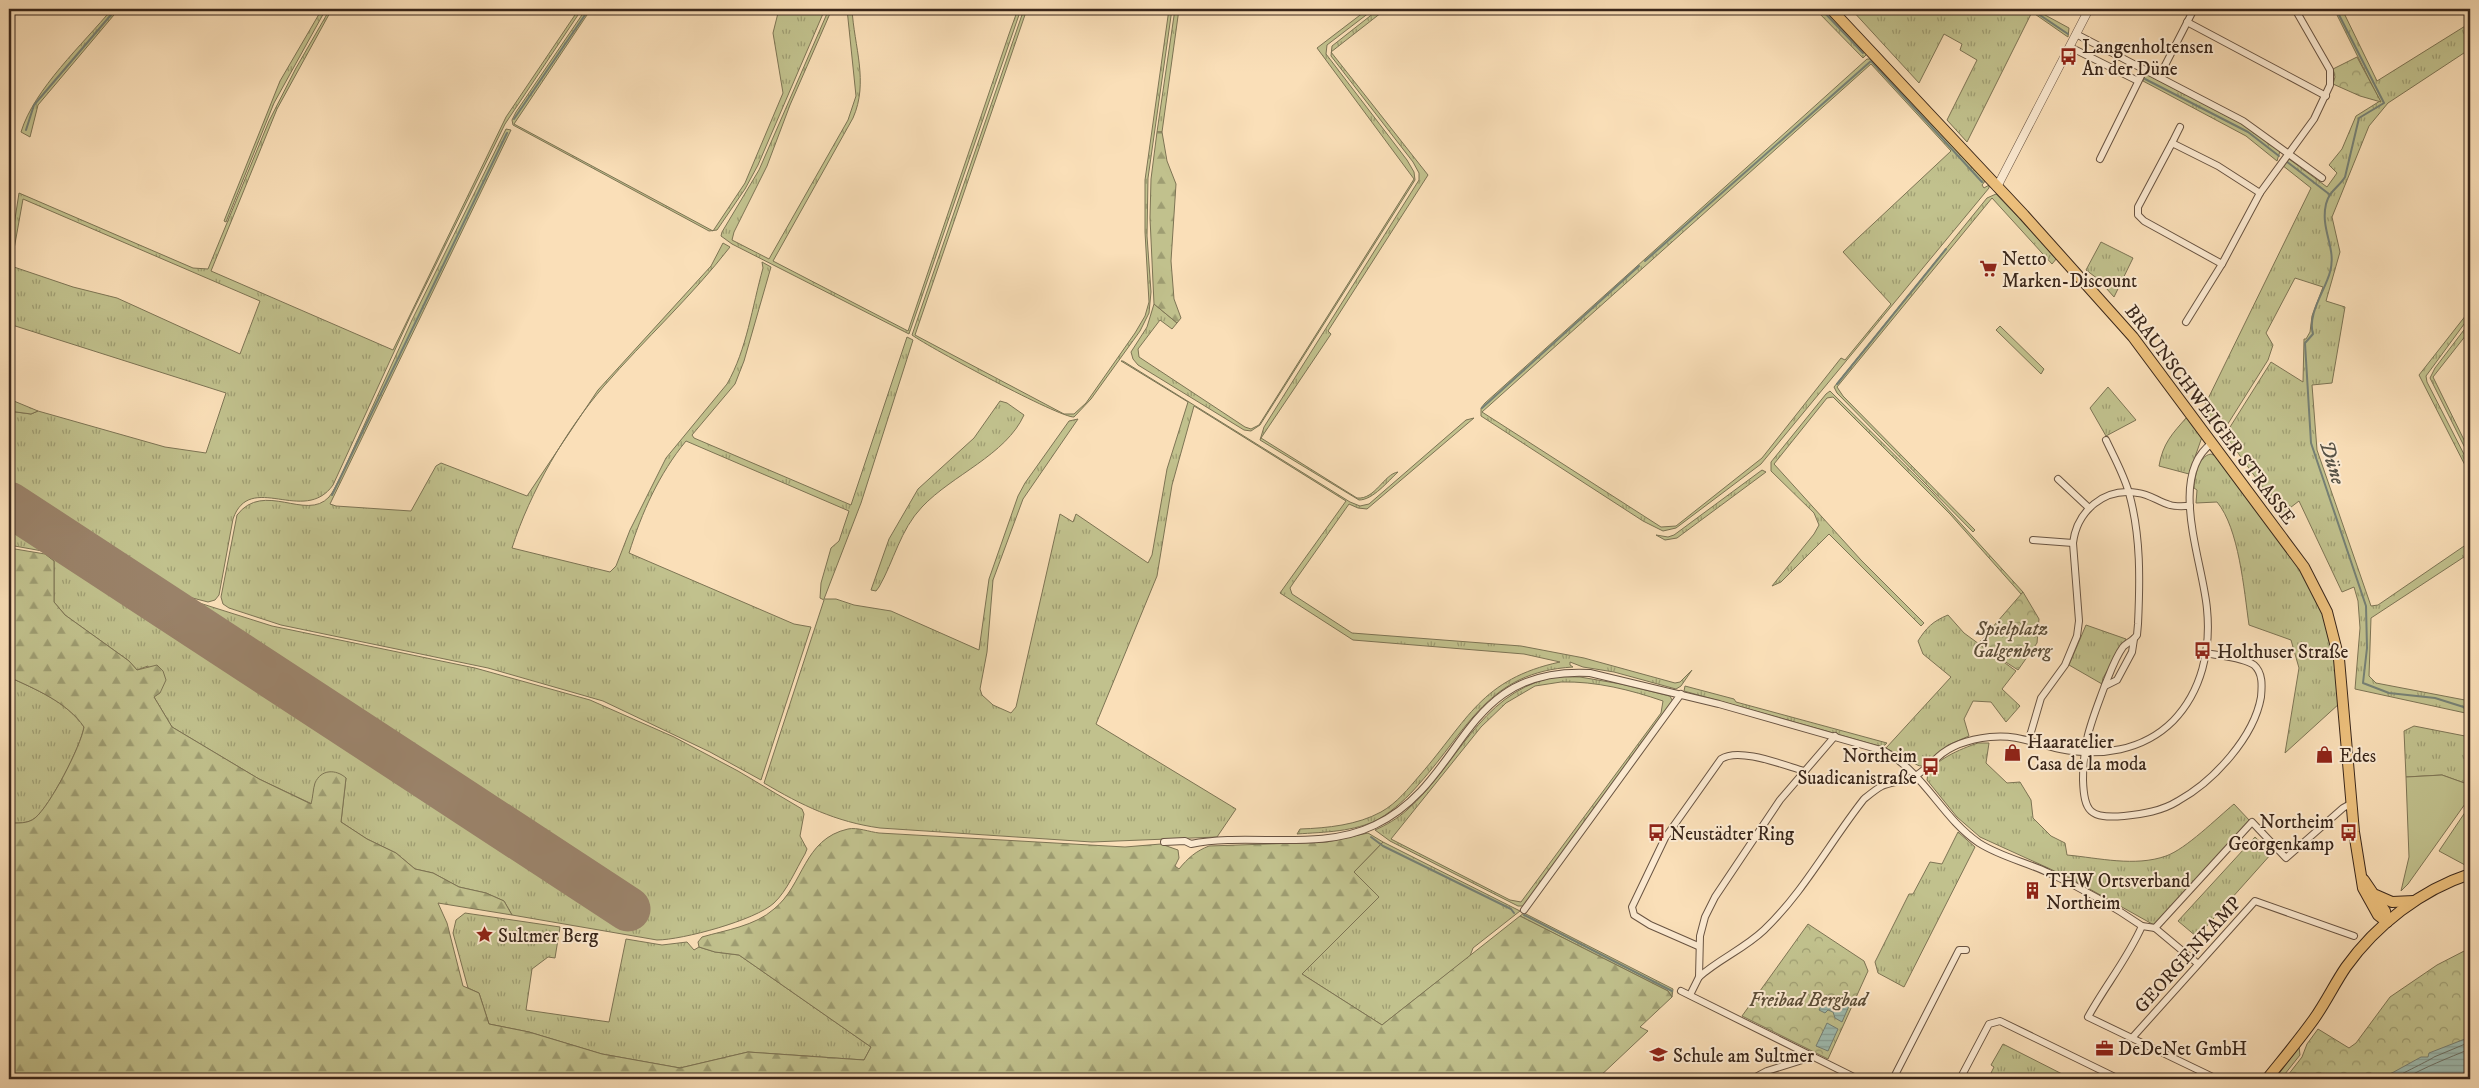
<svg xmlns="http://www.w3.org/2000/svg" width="2479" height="1088" font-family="'IM FELL DW Pica',serif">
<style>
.grass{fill:url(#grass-tufts);stroke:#7d7454;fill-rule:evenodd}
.forest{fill:url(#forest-firs);stroke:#7d7454}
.park{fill:url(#park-crowns);stroke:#7d7454}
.garden{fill:#c1c18d;stroke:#7d7454}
.water{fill:url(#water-rules);stroke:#768075}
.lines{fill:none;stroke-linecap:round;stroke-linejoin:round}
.shore{stroke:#6c7166;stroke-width:1}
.stream{stroke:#768075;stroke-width:2}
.runway{stroke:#9a8269;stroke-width:45}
.minor-casing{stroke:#695442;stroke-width:8}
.tertiary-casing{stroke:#695442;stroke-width:9}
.primary-casing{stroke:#39261a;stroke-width:12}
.minor{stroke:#fcead1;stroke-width:6}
.tertiary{stroke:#fcead1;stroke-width:8}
.primary{stroke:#edc07c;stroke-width:10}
.labels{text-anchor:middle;stroke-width:4;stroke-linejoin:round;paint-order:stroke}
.poi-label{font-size:19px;fill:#39261a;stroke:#fcead1;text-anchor:start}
.street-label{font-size:19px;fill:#39261a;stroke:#fcead1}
.park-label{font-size:19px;font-style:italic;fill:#5b4d37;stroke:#fcead1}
.water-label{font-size:20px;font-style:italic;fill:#575347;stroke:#fcead1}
</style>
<defs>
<pattern id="grass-tufts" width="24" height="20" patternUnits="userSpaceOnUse" patternTransform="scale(1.25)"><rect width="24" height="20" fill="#c1c18d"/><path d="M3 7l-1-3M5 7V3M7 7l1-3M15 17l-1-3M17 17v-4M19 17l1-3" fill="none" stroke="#9e9d72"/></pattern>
<pattern id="forest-firs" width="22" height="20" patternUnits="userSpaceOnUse" patternTransform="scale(1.25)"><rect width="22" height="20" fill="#c1c18d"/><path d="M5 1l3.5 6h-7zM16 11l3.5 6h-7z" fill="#9e9d72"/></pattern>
<pattern id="park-crowns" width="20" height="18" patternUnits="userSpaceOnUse" patternTransform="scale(1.25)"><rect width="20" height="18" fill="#c1c18d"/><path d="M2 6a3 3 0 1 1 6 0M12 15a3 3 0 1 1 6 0" fill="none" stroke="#9e9d72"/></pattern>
<pattern id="water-rules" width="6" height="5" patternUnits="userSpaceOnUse" patternTransform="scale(1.25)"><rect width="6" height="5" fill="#9ebcb1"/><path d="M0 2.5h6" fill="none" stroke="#89a198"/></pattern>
</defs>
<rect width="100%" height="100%" fill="#fadfb8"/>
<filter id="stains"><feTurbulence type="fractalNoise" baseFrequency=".004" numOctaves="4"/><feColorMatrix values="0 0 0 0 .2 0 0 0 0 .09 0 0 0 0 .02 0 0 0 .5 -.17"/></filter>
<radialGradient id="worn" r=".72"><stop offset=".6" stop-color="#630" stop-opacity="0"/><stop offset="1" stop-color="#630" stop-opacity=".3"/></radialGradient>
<!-- grass -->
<g class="grass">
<path d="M112 9H119L38 105 30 137 21 132C34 89 83 44 112 9Z"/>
<polygon points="322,9 326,9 274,103 226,222 224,221 280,81"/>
<path d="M330 9H332L277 109 211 271 393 350 506 117 579 9H582L505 124 410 317 333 485C304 526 250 470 233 519L219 595 215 600 208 602 181 595 48 552 9 545V411L31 414 38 411 165 447 206 453 226 393 9 324V258L19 193 193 268 208 269 269 121 296 68ZM23 199 260 301 240 354 117 298 73 287 11 266Z"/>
<polygon points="586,9 591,9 514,124 713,231 745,183 783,93 773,33 779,9 825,9 758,165 745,189 717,230 709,231 513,125 512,120 516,112"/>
<path d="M829 9H832L790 105 767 166 734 232 732 240 769 259 848 120 856 96 847 9H852C854 46 869 82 853 118L773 261 908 331 1009 34 1018 9H1021L909 334 732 244 721 236 722 232 759 170Z"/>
<path d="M1024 9H1027L915 335 1064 414H1074L1086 403 1135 333 1145 316 1149 302 1145 232V180L1169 9H1172L1148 178 1147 236 1151 292 1149 313 1140 331 1091 399 1074 417C1060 418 930 348 912 335Z"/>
<polygon points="1175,9 1179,9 1162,132 1157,132"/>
<polygon points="1368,9 1374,9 1327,45 1326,54 1407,160 1414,172 1415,180 1260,425 1251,431 1244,430 1138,365 1133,359 1131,352 1147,327 1154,304 1177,323 1172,329 1160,320 1138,349 1139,357 1245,427 1251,429 1259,425 1414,179 1317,48"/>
<path d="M1379 9H1386L1331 52 1428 175 1328 331 1331 334 1261 438 1357 498C1375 500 1384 474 1398 472 1388 481 1373 500 1359 500L1260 440 1264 427 1419 180V173L1413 162 1331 56 1332 46Z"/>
<polygon points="1815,9 1826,9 1868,53 1863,58"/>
<polygon points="1851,9 2034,9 2069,28 2068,37 2065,35 2032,12 1967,142 1947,120 1977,60 1960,50 1962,44 1944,34 1919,83"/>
<polygon points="2334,9 2342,9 2377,81 2470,23 2470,49 2388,103 2369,126 2332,217 2340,252 2326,301 2345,307 2332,383 2312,385 2317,450 2371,606 2378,605 2470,542 2470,553 2371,618 2369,676 2376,683 2470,701 2470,714 2355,689 2360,628 2358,601 2354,587 2342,592 2299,501 2282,514 2225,435 2271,362 2303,382 2304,339 2306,339 2310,332 2312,316 2323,287 2295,278 2266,333 2273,345 2268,360 2224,430 2221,426 2217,426 2203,409 2311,188 2282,165 2289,159 2327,187 2337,173 2329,165 2342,149 2356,116 2380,101"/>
<path d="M1867 59H1872L1986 180 1982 185 1984 188 1989 185V188L1761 464 1676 528 1663 531 1643 521 1481 416V408L1485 403ZM1871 64 1951 151 1843 252 1891 304 1845 360 1841 358 1762 458 1676 526 1661 527 1482 412Z"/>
<polygon points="2146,74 2248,127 2280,151 2277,161 2246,136 2143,81"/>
<path d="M506 129 511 130 330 504 336 506 411 511 436 466 441 463 527 496 598 390 711 266 723 243 730 247C692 296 645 339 604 386 566 430 530 492 512 548L610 572 616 566 630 530 666 458 727 384C747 349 752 307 763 268L762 262 771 267 744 361 735 384 692 435 694 438 851 505 907 337 913 340 861 503 824 599H836L854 605 891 611 979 650 989 579 1018 496 1025 483 1069 421 1078 419 1023 499 993 580 987 652 980 689 982 695 993 705 1011 713 1016 707 1060 514 1073 522 1076 514 1148 563 1152 555 1167 469 1188 402 1121 361H1123L1350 502 1360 506 1369 504 1466 420 1474 418 1367 509 1358 508 1349 504 1294 582 1290 588 1292 594 1352 633 1521 646 1584 658 1675 683 1680 682 1692 670 1681 686 1676 689 1614 672 1583 667 1570 662V665L1573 667C1488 672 1469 728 1419 784 1408 797 1394 810 1379 819 1354 832 1325 832 1297 834L1300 829C1328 828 1357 825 1381 812 1397 803 1408 789 1420 775 1468 720 1481 679 1560 662L1524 654 1353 640 1280 593 1346 501 1194 406 1172 485 1157 576 1096 724 1236 809 1217 837 1092 842 880 828C836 822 801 805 764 783L824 600 820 598 821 583 831 548 839 541 849 511 686 441C659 474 642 512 629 553L794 624 811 627 761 780 710 752 603 701 488 668 281 625 229 608 223 604 221 597 237 515C264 480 306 522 329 497 334 491 337 483 341 476L412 320Z"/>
<polygon points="1996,194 2057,258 2052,264 1992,198 1837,387 1843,396 1975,530 1973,532 1837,393 1834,387 1987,198"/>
<polygon points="2101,242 2133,258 2114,297 2098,279 2086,270"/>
<polygon points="2470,310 2470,316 2426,376 2427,382 2470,466 2470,475 2419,375"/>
<polygon points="2470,322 2470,330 2433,377 2470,452 2470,458 2430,378 2435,368"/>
<polygon points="2000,326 2044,369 2041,374 1996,330"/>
<polygon points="2108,387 2136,420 2106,436 2090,408"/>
<polygon points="1830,391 1933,493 2023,592 2021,594 1950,514 1833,397 1827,398 1774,464 1861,560 1924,623 1921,626 1829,534 1781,582 1772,586 1814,534 1819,525 1814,513 1771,471 1771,462 1826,394"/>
<path d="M1000 401 1007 403 1024 415C1006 455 952 475 922 507 900 530 894 561 879 587L876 591 871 590 889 539 918 489 974 438Z"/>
<path d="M2187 417 2202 437 2189 474 2159 466C2163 443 2172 434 2187 417Z"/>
<path d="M2211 454 2218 457C2251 501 2294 548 2317 598 2332 631 2336 668 2340 703L2285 753 2299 668 2291 640 2249 625C2244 590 2239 528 2217 502L2196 503 2197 490 2194 488C2195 476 2198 456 2211 454Z"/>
<polygon points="1762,470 1766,472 1677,538 1665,540 1656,535 1668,537 1674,535"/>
<path d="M45 554 272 626 475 668 590 700 674 737 738 771 802 809 804 814 800 836 807 849 805 854C796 869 787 891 774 903 756 920 682 940 657 940L512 915 504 901 486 893 459 887 433 873 415 869 396 853 367 839 341 822 346 778 315 784 312 804 259 779 172 727 154 697 148 666 137 670 129 661 65 615 54 602V561Z"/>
<path d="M1948 615 1964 633 2016 671 2002 689 2020 706 2006 722 1991 702 1973 701 1964 719 1969 736 1948 745 1922 766C1915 766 1914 761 1908 759 1900 756 1893 752 1886 748L1951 677 1923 654 1918 641C1926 628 1933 621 1948 615Z"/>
<polygon points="2086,625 2126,639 2103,678 2102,684 2069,665"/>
<path d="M9 677C35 689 67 702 84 727 81 746 50 806 35 818 28 824 17 823 9 823Z"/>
<path d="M1580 677 1621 684 1670 696 1673 702 1524 906H1518L1390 841 1375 830C1386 825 1397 819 1407 810 1457 766 1479 695 1550 678 1559 676 1570 677 1580 677ZM1561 682C1596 681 1631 690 1663 701L1661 713 1521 902 1510 900 1391 839 1481 727 1506 703 1535 686Z"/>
<polygon points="1685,686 1734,699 1736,702 1887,743 1883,747 1684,691"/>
<polygon points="2414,726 2470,737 2470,785 2442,775 2406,777 2404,731"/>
<path d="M1978 743H1989L1986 763 2007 783 2020 782 2031 800 2033 818 2051 836 2065 843 2067 855C2099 858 2135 867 2166 856 2186 849 2217 818 2234 804L2250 821 2154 925 2070 878 1980 837 1957 817 1927 780C1927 762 1963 748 1978 743Z"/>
<polygon points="1958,832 1975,847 1904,987 1878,973 1875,962 1909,894 1913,894 1930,862 1942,864"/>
<polygon points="2255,837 2272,853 2197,937 2178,921"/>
<polygon points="1383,842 1520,911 1473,948 1470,956 1382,1025 1302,974 1378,897 1354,872"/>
<polygon points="465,913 560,927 555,958 548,957 532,969 526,1010 609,1022 626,939 662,945 687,942 694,950 699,947 715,952 739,955 871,1047 864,1060 748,1052 680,1068 602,1054 529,1032 489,1024 479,993 468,988 453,933 456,920"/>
<polygon points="1524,913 1673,989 1672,997 1668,991 1520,916"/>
<polygon points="2003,1044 2072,1079 1988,1079 1994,1067 1991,1065"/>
<polygon points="2299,1047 2300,1055 2281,1079 2275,1079"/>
</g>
<!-- forest -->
<g class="forest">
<polygon points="1157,132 1162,132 1167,161 1176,184 1171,261 1174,299 1181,318 1177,323 1154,304 1150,218 1151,179"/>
<polygon points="9,399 38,411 31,414 9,411"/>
<path d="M9 548 45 554 54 561V602L65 615 129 661 137 670 157 665 163 671 166 680 160 693 154 697 172 727 259 779 311 804C313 797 313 789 315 783 321 769 336 769 346 778L341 822 367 839 396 853 415 869 433 873 459 887 486 893 504 901 512 915 438 903 447 923 463 986 479 993 489 1024 529 1032 602 1054 680 1068 748 1052 864 1060 871 1047 739 955 715 952 699 947 698 942 702 937C726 930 755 926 774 909 804 885 803 839 848 829 857 827 870 832 879 833L1125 847 1161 844 1178 850 1179 858 1175 866 1179 869C1188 858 1196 851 1209 846L1327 842 1368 833 1383 842 1354 872 1379 897 1302 974 1382 1025 1520 916 1668 991 1672 997 1640 1027 1648 1031 1597 1079H9V823C17 823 28 824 35 818 50 806 81 746 84 727 67 702 35 689 9 677Z"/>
</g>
<!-- park -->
<g class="park">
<polygon points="2357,57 2381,102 2360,96 2333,84 2335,77 2333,69"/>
<polygon points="2023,592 2039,619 2037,643 2018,670 1978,644"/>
<polygon points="1808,924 1864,961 1868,971 1828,1059 1742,1016"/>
<polygon points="2470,948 2470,1079 2285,1079 2302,1057 2307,1044 2318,1029 2349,1048 2356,1043 2390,997 2437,965"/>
</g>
<!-- garden -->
<g class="garden">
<polygon points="2442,775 2470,785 2470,797 2408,884 2401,891 2409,857 2406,777"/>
<polygon points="2470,805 2470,863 2465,865 2439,851"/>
</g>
<!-- water -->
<g class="water">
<polygon points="1826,995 1849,1006 1842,1022 1835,1018 1833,1012 1828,1010 1825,1013 1819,1010"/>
<polygon points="1827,1023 1838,1029 1828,1051 1816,1046"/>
<polygon points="2470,1037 2470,1074 2459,1079 2381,1079 2421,1057 2428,1057 2429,1053"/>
</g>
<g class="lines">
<!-- shore -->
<g class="shore">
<path d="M2392 1079C2399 1075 2432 1059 2434 1057L2470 1042"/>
<path d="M2404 1079C2425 1067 2448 1058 2470 1049"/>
</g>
<!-- stream -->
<g class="stream">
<polyline points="1821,9 1863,53"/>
<polyline points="2031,9 2068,34"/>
<path d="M2336 9 2384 103 2359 118 2345 177C2339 187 2329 191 2326 204 2320 230 2337 248 2330 272 2325 291 2307 314 2313 334L2305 343 2311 443 2366 606 2367 648 2363 683 2389 693 2435 698 2470 709"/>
<polyline points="2145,79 2248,132 2279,156"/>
<polyline points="514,119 589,9"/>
<polyline points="26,130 34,105 116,9"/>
<polyline points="2286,161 2329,194"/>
<polyline points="1645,261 1871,61 1982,182"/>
<polyline points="1837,384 1946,249"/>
<polyline points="1482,408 1639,266"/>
<polyline points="332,495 507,133"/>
<polyline points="1371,837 1383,846 1511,909 1514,913"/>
<polyline points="1524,915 1672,991"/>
</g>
<!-- runway -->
<polyline class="runway" points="9,504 628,909"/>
<defs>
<g id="minor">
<polyline points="2187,22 2326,96"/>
<polyline points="2076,34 2243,121 2322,178"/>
<polyline points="2070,47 2138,81"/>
<polyline points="2159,77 2194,9"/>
<polyline points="2172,143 2180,127"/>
<polyline points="2100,159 2144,70"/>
<polyline points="2222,264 2144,221 2138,215 2138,207 2172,143 2218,166 2260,193"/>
<polyline points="2186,322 2222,264 2260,193 2314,119 2330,85 2330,70 2295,9"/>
<path d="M2106 440C2114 457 2124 475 2129 493 2141 536 2140 581 2138 624L2137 635C2134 640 2127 643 2123 647 2115 658 2110 673 2105 685 2092 721 2083 739 2083 780 2084 812 2090 819 2124 816 2143 814 2162 811 2178 801 2214 781 2254 737 2261 697 2262 686 2263 673 2254 665 2242 657 2219 656 2206 653"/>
<polyline points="2058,479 2089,508"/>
<polyline points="2033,540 2073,543"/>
<polyline points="2105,686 2117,680 2132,652 2134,639"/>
<path d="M2029 739 2041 698 2065 665 2077 636 2079 621 2073 543C2077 511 2104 487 2138 493 2149 494 2159 502 2170 505 2176 507 2184 506 2190 506"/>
<path d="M1164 842 1185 841 1191 844C1249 832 1320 852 1375 825 1468 780 1459 666 1590 673L1719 704 1884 751C1925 773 1941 817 1979 843 2001 857 2026 862 2049 873 2081 888 2113 906 2142 926L2155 928 2197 963"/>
<polyline points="1524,910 1681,694"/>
<path d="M2142 926C2128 958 2105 986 2088 1017L2217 1079"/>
<polyline points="2155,928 2252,822 2286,858 2343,808 2352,803"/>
<path d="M1698 946 1650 925 1634 915 1632 907 1665 838 1721 759C1739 747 1783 765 1804 771"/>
<path d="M1699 977C1719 959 1744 949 1764 930 1803 893 1830 842 1864 799 1869 795 1876 789 1882 786 1893 782 1904 781 1915 776 1923 772 1931 763 1938 757 1952 744 1972 739 1990 737 2019 734 2034 744 2060 749 2100 757 2143 751 2173 721 2202 691 2211 649 2207 609 2203 562 2167 476 2212 443"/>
<polyline points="1681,991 1858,1079"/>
<polyline points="1690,995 1699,977 1700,936 1705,917 1715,897 1780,800 1835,736"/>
<polyline points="2132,1038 2255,901 2354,936"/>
<polyline points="1752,1079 1767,1071 1812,1057"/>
<polyline points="1893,1079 1959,950 1966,950"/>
<polyline points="1960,1079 1989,1024 2000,1021 2119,1079"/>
</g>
<polyline id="tertiary" points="1997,187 2089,9"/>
<g id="primary">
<polyline points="1831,9 2024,215 2133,337 2304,567 2327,612 2339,659 2354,832 2363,888 2378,915 2387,922"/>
<polyline points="2364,880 2385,911 2387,922"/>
<polyline points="2376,895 2392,902 2414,901"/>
<path d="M2267 1079C2283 1059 2299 1040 2314 1019 2326 1002 2335 983 2346 967 2376 925 2421 890 2470 874"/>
</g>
</defs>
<!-- minor casing -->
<use href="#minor" class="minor-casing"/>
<!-- tertiary casing -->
<use href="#tertiary" class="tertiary-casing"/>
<!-- primary casing -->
<use href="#primary" class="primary-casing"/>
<!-- minor -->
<use href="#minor" class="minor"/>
<!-- tertiary -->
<use href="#tertiary" class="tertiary"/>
<!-- primary -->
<use href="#primary" class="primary"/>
</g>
<!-- icons -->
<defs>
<symbol id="bus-bare" viewBox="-9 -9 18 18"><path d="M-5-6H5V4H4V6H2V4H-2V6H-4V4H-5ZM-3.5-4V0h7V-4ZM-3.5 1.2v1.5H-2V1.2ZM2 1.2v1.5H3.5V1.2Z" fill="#8f2418" stroke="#fcead1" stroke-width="2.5" paint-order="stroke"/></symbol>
<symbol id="supermarket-bare" viewBox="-9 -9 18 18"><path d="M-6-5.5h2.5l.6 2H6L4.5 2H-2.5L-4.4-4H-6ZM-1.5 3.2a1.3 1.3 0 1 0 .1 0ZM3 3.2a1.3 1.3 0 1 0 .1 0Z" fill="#8f2418" stroke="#fcead1" stroke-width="2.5" paint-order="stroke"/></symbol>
<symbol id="shop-bare" viewBox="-9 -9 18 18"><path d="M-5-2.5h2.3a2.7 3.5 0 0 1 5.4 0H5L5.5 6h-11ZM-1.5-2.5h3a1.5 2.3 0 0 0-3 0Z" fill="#8f2418" stroke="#fcead1" stroke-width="2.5" paint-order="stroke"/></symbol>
<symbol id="building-bare" viewBox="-9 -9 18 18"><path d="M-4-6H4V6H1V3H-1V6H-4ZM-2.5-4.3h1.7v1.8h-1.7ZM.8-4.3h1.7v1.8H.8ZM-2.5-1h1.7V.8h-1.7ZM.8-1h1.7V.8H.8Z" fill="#8f2418" stroke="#fcead1" stroke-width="2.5" paint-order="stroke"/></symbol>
<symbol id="sight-bare" viewBox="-9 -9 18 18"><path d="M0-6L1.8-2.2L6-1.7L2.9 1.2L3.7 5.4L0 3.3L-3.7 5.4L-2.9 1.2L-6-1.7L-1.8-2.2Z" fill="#8f2418" stroke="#fcead1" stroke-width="2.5" paint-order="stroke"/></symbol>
<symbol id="office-bare" viewBox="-9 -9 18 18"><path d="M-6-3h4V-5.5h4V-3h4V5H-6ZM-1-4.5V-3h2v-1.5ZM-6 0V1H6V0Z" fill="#8f2418" stroke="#fcead1" stroke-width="2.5" paint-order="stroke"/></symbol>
<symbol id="school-bare" viewBox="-9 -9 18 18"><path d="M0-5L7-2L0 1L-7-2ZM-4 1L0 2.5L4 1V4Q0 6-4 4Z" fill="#8f2418" stroke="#fcead1" stroke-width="2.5" paint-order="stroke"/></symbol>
</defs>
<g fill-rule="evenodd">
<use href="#bus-bare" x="2056" y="44" width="25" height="25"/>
<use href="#supermarket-bare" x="1976" y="256" width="25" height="25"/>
<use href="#bus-bare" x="2190" y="638" width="25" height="25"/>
<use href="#shop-bare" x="2000" y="740" width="25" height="25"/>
<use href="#shop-bare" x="2312" y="742" width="25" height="25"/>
<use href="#bus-bare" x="1918" y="754" width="25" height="25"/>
<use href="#bus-bare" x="2336" y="820" width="25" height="25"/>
<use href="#bus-bare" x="1644" y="820" width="25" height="25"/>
<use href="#building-bare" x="2020" y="878" width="25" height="25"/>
<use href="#sight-bare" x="472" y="922" width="25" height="25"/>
<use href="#office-bare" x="2092" y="1036" width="25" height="25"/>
<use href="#school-bare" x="1646" y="1042" width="25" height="25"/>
</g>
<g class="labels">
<!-- poi labels -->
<g class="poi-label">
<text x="2082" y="53">Langenholtensen<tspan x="2082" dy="22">An der Düne</tspan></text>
<text x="2002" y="265">Netto<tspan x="2002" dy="22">Marken-Discount</tspan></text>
<text x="2217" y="658">Holthuser Straße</text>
<text x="2027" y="748">Haaratelier<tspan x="2027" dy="22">Casa de la moda</tspan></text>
<text x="1917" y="762" text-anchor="end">Northeim<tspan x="1917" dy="22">Suadicanistraße</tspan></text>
<text x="2339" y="762">Edes</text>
<text x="2334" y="828" text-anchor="end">Northeim<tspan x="2334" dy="22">Georgenkamp</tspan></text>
<text x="1670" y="840">Neustädter Ring</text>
<text x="2046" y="887">THW Ortsverband<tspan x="2046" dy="22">Northeim</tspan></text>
<text x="498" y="942">Sultmer Berg</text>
<text x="2118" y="1055">DeDeNet GmbH</text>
<text x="1673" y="1062">Schule am Sultmer</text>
</g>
<!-- street labels -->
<g class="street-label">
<text transform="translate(2211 414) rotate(53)" y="7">BRAUNSCHWEIGER STRASSE</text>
<text transform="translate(2187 954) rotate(-48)" y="7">GEORGENKAMP</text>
</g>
<!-- park labels -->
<g class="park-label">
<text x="2012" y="635">Spielplatz<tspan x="2012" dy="22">Galgenberg</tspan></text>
<text x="1808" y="1006">Freibad Bergbad</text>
</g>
<!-- water labels -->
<g class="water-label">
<text transform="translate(2333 462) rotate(73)" y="7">Düne</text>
</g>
</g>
<!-- margin -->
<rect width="2479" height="1088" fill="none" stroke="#fadfb8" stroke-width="30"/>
<rect x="10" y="10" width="2459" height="1068" fill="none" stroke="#39261a" stroke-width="2.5"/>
<rect x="15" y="15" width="2449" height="1058" fill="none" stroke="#39261a"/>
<rect width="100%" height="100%" filter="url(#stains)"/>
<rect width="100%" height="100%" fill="url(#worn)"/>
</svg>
